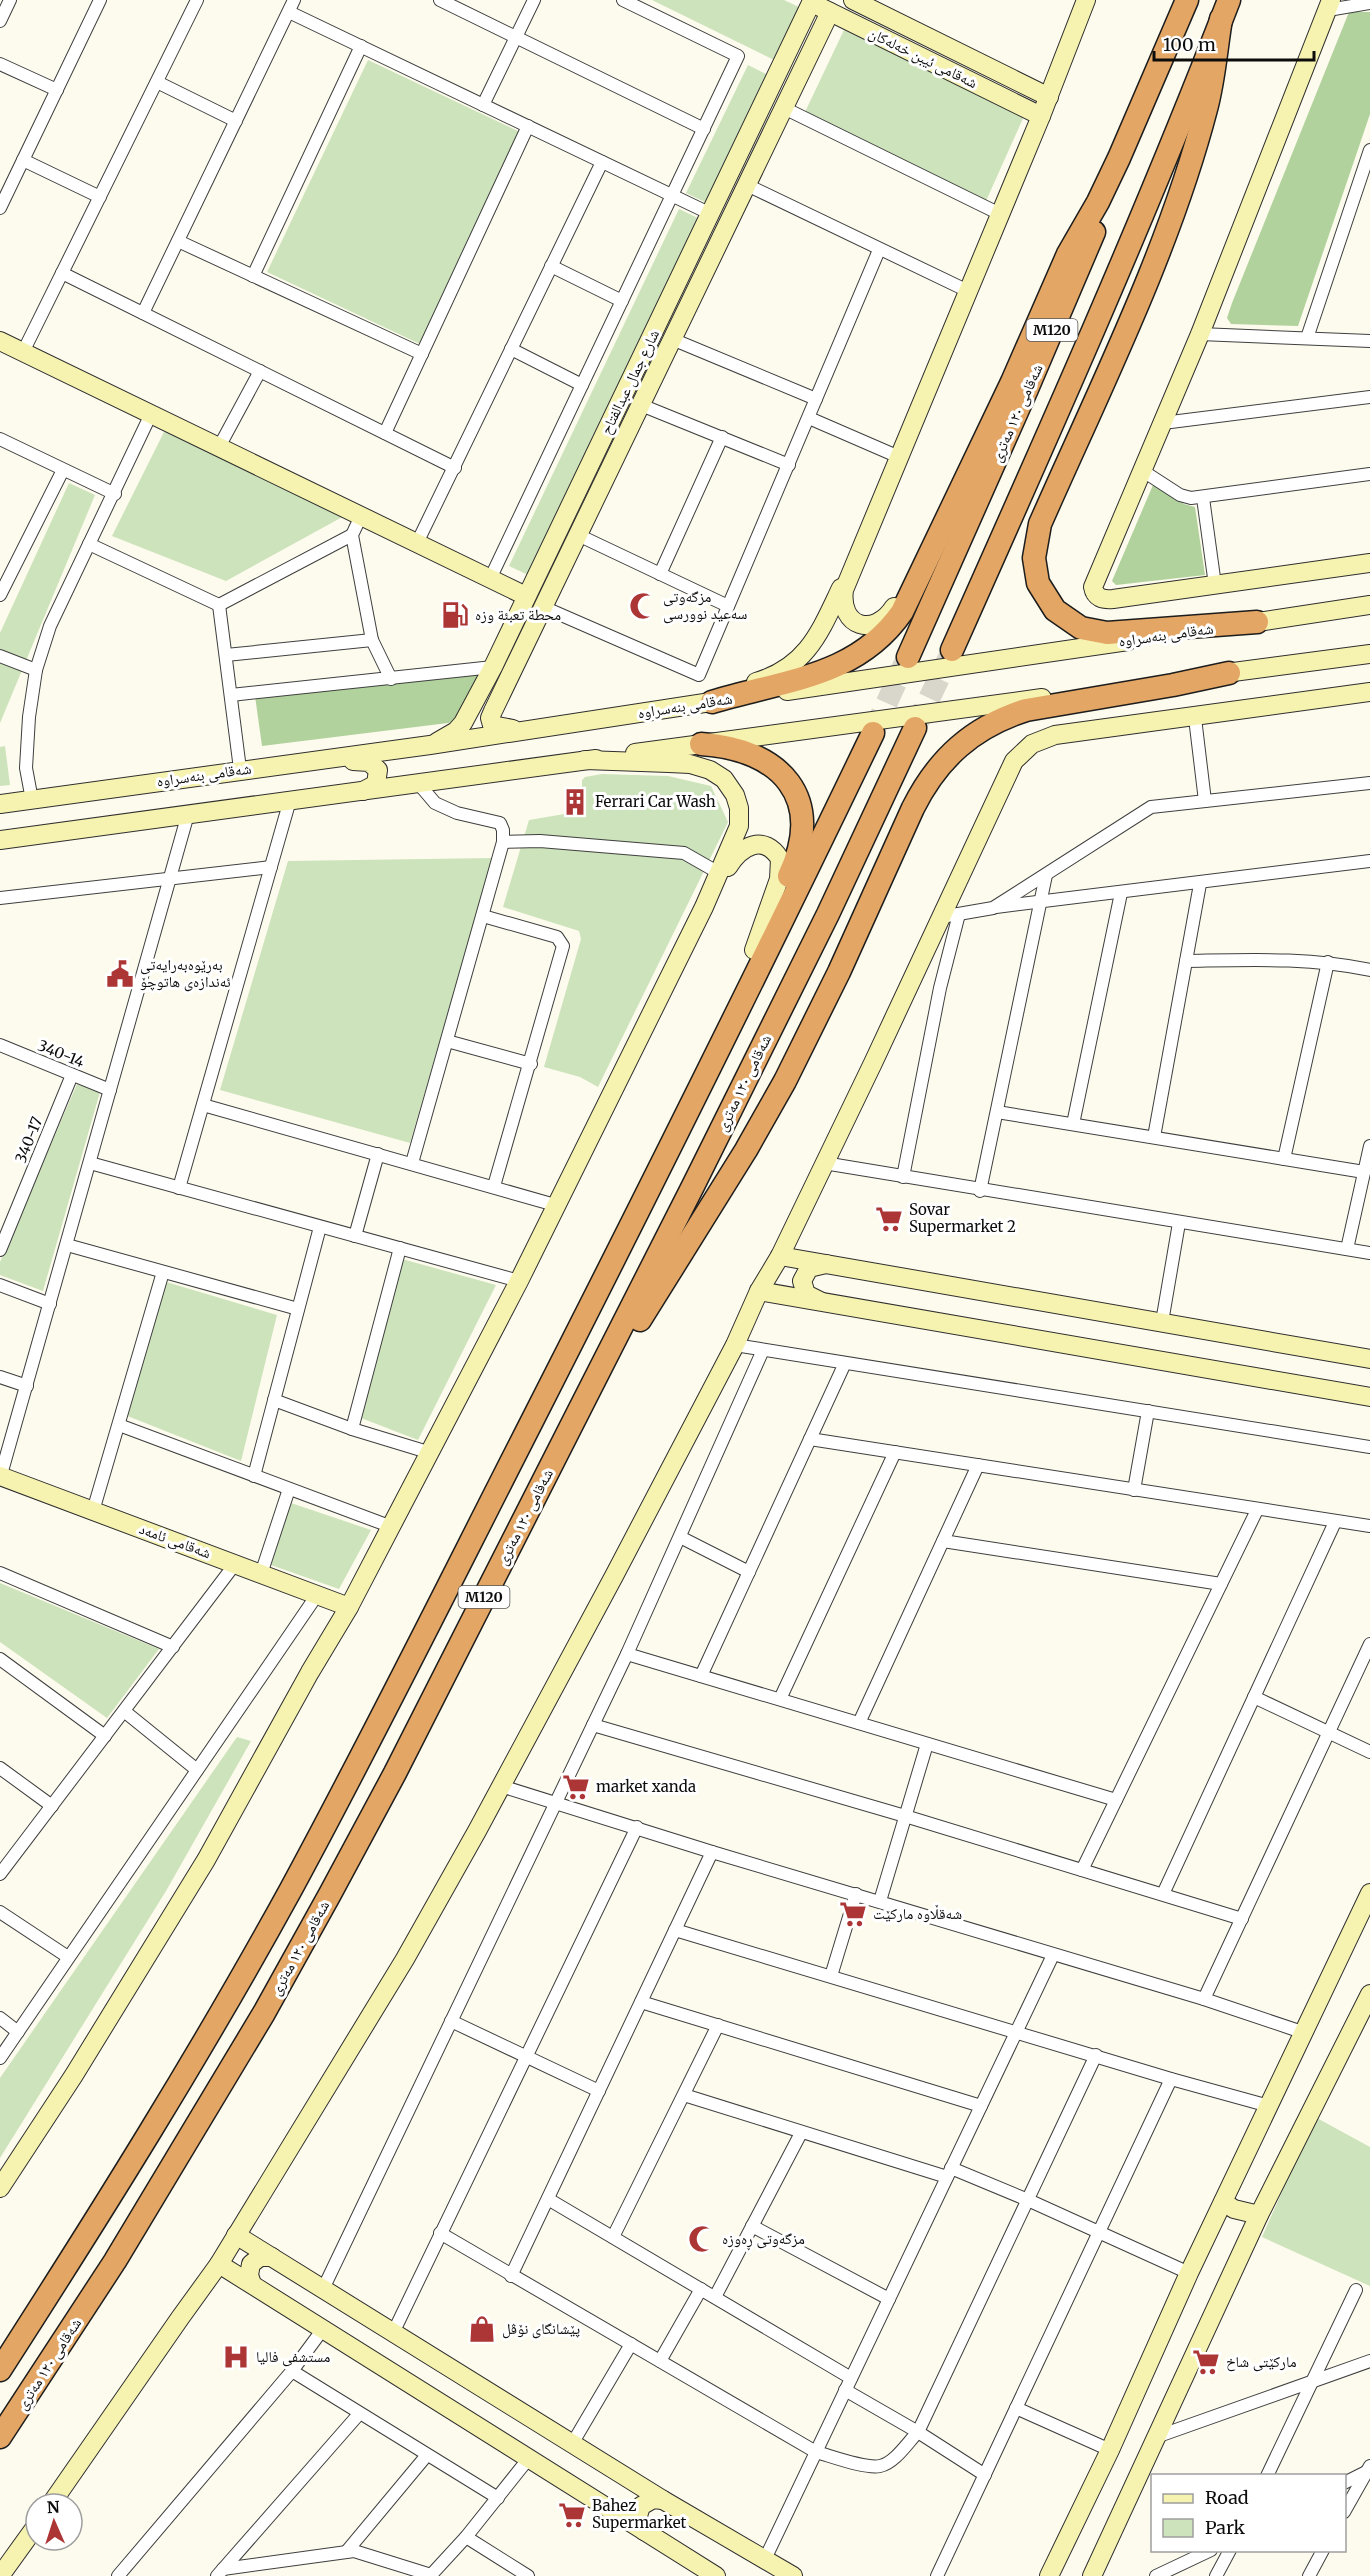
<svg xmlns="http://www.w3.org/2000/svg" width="1370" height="2576" font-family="Merriweather,'Noto Naskh Arabic',serif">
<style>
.green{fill:#cde3bb}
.forest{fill:#b1d29c}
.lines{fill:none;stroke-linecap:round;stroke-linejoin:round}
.highway-tunnel{stroke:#d9d7cb;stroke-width:22;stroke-dasharray:22 11;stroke-linecap:butt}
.street-casing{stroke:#3f3f3f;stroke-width:14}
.secondary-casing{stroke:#2e2e2e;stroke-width:20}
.highway-casing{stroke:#1d1d1d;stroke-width:25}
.street{stroke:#fff;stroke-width:12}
.secondary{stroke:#f6f2b0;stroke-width:18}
.highway{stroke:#e3a665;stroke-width:22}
.labels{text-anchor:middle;stroke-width:6;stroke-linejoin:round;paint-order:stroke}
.shield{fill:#fff;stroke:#555;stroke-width:1.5}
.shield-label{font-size:14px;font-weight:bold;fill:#0c0c0c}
.street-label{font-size:15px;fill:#0c0c0c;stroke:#fff}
.poi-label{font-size:15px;fill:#0c0c0c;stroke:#fff;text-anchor:start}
</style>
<rect width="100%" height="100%" fill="#fdfbed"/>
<!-- green -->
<g class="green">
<polygon points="652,0 784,0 799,7 776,61"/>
<polygon points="844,30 1024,116 986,201 805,112"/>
<polygon points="368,60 522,133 420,344 267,272"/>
<polygon points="748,65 768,75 707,203 686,193"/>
<polygon points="679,209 700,219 528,575 509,566"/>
<polygon points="167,426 346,515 226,581 112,536"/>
<polygon points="69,483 95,495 0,723 0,633"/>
<polygon points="5,746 10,785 0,786 0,747"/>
<polygon points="602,774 668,776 711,786 728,822 598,1087 580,1077 544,1067 581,939 579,931 503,907 529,820 582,811 582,780 585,777"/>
<polygon points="493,858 410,1143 220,1090 288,861"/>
<polygon points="77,1084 100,1092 43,1291 0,1275 0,1262"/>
<polygon points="402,1259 496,1285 418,1440 361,1418"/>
<polygon points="163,1281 277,1315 241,1461 125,1415"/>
<polygon points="291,1503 371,1530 339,1589 271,1565"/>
<polygon points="0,1583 159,1649 107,1718 0,1642"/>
<polygon points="237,1737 251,1741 166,1891 0,2158 0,2078"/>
<polygon points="1315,2117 1370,2147 1370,2286 1262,2237"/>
</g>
<!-- forest -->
<g class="forest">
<polygon points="1349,12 1370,12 1370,114 1298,326 1231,324 1227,318 1232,303"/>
<polygon points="1153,485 1184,504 1195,507 1205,575 1116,585 1112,581"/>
<polygon points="485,673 456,722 262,746 255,696"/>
</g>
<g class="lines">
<!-- highway-tunnel -->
<g class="highway-tunnel">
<polyline points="915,728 952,651"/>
<polyline points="873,733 907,658"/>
</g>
<defs>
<g id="street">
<polyline points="440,0 704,129"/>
<polyline points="1328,10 1370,3"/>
<polyline points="289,12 711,214"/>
<polyline points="0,21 10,0"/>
<polyline points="0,64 57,90"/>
<polyline points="157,82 236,121"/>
<polyline points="483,105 534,0"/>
<polyline points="784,108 1000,214"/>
<polyline points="23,160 100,197"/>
<polyline points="747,185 968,291"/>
<polyline points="0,208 100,0"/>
<polyline points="178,241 422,354"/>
<polyline points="551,266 622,301"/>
<polyline points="62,273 455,468"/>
<polyline points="253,276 361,46"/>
<polyline points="143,313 294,0"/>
<polyline points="1200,334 1370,341"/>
<polyline points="1307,338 1370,150"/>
<polyline points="672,339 816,399"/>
<polyline points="511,349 582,385"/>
<polyline points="23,352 197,0"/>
<polyline points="641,405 789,465"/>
<polyline points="809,418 899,457"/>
<polyline points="1163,423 1370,397"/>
<polyline points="385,433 528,126"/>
<polyline points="0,439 115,494"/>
<polyline points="219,447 260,371"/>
<polyline points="1143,471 1180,495 1191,498 1370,474"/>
<polyline points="1203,498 1215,585"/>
<polyline points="361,516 352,535 372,640 391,679"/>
<polyline points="578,535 728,606"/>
<polyline points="417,543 602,162"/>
<polyline points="89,544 219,605"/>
<polyline points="660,574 722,437"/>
<polyline points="490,579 738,56 623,0"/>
<polyline points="0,595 63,470"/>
<polyline points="219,605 240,769"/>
<polyline points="219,605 352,535"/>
<polyline points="543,607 699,675 879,250"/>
<polyline points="226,655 372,640"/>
<polyline points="0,656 36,670"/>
<polyline points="231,695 493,667"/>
<polyline points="1195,718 1205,801"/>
<polyline points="32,800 26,768 29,717 36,670 50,626 151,414"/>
<polyline points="503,842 540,841 684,853 719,873"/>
<polyline points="0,898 271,867"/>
<polyline points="996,907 1370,861"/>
<polyline points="483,916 557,937 563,946 494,1186"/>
<polyline points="941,917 993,908 1151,807 1370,783"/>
<path d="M1186 961C1248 960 1309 957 1370 970"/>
<polyline points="447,1041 531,1064"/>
<polyline points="0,1045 110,1090"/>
<polyline points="203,1105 555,1205"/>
<polyline points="997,1112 1364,1172"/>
<polyline points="1073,1124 1121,893"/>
<polyline points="1154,1137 1200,884"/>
<polyline points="1284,1159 1328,962"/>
<polyline points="90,1163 519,1281"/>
<polyline points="412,1163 503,842 503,830 500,823 457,813 435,803 418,783"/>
<polyline points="824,1163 1370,1253"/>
<polyline points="903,1177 940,988 959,914"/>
<polyline points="179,1188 290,800"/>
<polyline points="980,1191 1046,875"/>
<polyline points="355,1236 378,1154"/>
<polyline points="67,1245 298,1309"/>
<polyline points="1347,1249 1370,1146"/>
<polyline points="0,1250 72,1075"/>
<polyline points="0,1285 50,1304"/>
<polyline points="1162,1322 1179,1223"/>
<polyline points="735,1345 1370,1447"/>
<polyline points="0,1377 27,1386"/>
<polyline points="274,1400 352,1429 431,1453"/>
<polyline points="119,1425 392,1527"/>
<polyline points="352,1429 400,1248"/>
<polyline points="810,1439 1370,1526"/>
<polyline points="254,1476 320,1227"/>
<polyline points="0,1478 188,814"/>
<polyline points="1134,1490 1148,1411"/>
<polyline points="93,1511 163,1272"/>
<polyline points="680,1537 749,1572"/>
<polyline points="943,1541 1221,1584"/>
<polyline points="0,1573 173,1647"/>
<polyline points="261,1574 289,1489"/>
<polyline points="627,1654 1116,1800"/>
<polyline points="0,1659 105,1736"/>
<polyline points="701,1676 845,1363"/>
<polyline points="1254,1697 1370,1752"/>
<polyline points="780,1699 895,1452"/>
<polyline points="124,1711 197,1770"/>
<polyline points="859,1723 978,1465"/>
<polyline points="593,1725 905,1816 1242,1919"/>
<polyline points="0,1768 52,1806"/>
<polyline points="501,1786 712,1852 1204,1999 1305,2033"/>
<polyline points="1082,1870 1257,1510"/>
<polyline points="0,1874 235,1564"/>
<polyline points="1163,1894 1335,1522"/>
<polyline points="880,1901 927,1744"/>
<polyline points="0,1912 68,1957"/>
<polyline points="675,1930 1171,2079 1269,2106"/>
<polyline points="831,1976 856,1894"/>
<polyline points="1204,1999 1370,1644"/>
<polyline points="641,2002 981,2106"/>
<polyline points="0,2018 18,2032"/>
<polyline points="451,2021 599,2091"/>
<polyline points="0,2058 317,1595"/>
<polyline points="684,2095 947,2177"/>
<polyline points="951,2168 1028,2200 1189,2273"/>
<polyline points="548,2199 851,2378"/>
<polyline points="752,2226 889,2299"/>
<path d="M440 2233 816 2452C831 2456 865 2469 880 2466 895 2463 908 2442 918 2432L1096 2055"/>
<polyline points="613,2237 718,2025"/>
<polyline points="511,2276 712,1852"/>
<polyline points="323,2289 627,1654 763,1350"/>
<polyline points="715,2297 801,2133"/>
<polyline points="393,2333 637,1827"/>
<polyline points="660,2361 701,2289"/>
<polyline points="292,2371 498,2498"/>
<polyline points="845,2390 918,2432 985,2475"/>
<polyline points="1016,2408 1110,2450"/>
<polyline points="1156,2437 1370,2361"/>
<polyline points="572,2444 631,2344"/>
<polyline points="1267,2476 1356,2290"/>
<polyline points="1344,2483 1366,2472"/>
<polyline points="1344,2512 1370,2466"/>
<polyline points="466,2537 528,2576"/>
<polyline points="347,2551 427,2455"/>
<polyline points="765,2559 1053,1955"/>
<polyline points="223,2569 354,2551 431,2575 466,2537 529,2458"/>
<polyline points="118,2576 292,2371 323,2329"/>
<polyline points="217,2576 359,2414"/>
<polyline points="937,2576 1171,2079"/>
<polyline points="1156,2576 1211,2550"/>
<polyline points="1216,2576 1230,2550"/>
<polyline points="1309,2576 1323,2550"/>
</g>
<g id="secondary">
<polyline points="853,0 1049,97"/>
<path d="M1331 0 1200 334 1093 587C1095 598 1103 600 1113 599L1370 563"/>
<polyline points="820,7 1041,116"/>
<polyline points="0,341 526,596"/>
<path d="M894 607C874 638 839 627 844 590L1041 116 1086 0"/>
<polyline points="1244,624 1370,605"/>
<polyline points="1218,674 1370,654"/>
<path d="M756 682C807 667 820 632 841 588"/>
<polyline points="787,691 1128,641"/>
<polyline points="513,729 492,725 490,718 493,711 830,12"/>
<polyline points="437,742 456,731 463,723 493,667 811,3"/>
<polyline points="635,753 1042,698"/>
<polyline points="353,761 369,762 378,770 376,784 363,791"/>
<polyline points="0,804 430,745 724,700"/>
<polyline points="0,840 596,759"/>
<path d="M728 867C741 846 764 833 780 859L779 879 754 950"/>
<polyline points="780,1256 1370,1359"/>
<polyline points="759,1291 1370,1397"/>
<polyline points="820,1301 806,1294 802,1281 809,1268 826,1264"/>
<polyline points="0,1476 349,1607"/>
<polyline points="0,2188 74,2075 206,1860 310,1672 349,1607 519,1281 704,907 739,826 739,808 735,795 724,779 710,770 690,764 669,763 585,760"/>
<polyline points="1223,2202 1234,2209 1259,2215"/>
<polyline points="236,2235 663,2500 793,2576"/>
<polyline points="219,2264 716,2576"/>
<polyline points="252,2284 249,2275 251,2264 260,2257 272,2257"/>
<polyline points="51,2504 180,2318 219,2264 405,1959 477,1831 614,1576 735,1345 759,1291 780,1256 873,1063 1014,761 1032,744 1055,735 1370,692"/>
<polyline points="644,2531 637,2519 641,2506 653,2499 663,2500"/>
<polyline points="0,2576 36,2526"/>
<polyline points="1049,2576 1110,2450 1189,2273 1370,1893"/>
<polyline points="1092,2576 1259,2215 1370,1994"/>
</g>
<g id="highway">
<path d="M1221 19C1216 49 1214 80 1206 109 1169 251 1099 390 1040 524L1034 558 1038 583 1055 610 1081 628 1107 633 1257 622"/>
<path d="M952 650C1048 435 1144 220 1229 0"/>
<polyline points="908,657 1027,389 1094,232"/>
<path d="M712 702C783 680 856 678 902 612L1012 382 1068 254 1098 202 1119 158 1187 0"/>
<path d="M701 744C781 749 826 798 789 876"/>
<path d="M640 1320 746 1150 785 1081 839 972 913 808C938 758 973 727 1026 710L1173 685 1229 673"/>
<path d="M0 2370C101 2213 200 2055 290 1891 373 1738 450 1582 529 1427 646 1197 761 966 873 733"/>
<polyline points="0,2437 115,2261 264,2013 330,1894 395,1773 693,1186 828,914 915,728"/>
</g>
</defs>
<!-- street casing -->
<use href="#street" class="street-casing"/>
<!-- secondary casing -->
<use href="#secondary" class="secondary-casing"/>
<!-- highway casing -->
<use href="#highway" class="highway-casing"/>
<!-- street -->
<use href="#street" class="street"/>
<!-- secondary -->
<use href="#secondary" class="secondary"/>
<!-- highway -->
<use href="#highway" class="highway"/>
</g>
<!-- icons -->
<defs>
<symbol id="mosque-bare" viewBox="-9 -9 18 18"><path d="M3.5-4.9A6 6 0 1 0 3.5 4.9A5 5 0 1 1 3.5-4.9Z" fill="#ac3635" stroke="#fff" stroke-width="2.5" paint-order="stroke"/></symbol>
<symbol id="fuel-bare" viewBox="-9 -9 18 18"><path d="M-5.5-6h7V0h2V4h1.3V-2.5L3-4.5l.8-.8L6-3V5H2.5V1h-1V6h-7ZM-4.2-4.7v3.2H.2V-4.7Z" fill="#ac3635" stroke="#fff" stroke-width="2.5" paint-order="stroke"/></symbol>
<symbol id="building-bare" viewBox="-9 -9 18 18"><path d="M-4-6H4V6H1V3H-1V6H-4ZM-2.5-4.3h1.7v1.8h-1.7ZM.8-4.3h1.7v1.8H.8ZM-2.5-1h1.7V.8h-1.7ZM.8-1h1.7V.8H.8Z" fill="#ac3635" stroke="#fff" stroke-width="2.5" paint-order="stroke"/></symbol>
<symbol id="civic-bare" viewBox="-9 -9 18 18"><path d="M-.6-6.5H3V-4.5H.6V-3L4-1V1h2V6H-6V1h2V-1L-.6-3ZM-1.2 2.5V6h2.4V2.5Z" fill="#ac3635" stroke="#fff" stroke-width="2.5" paint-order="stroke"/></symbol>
<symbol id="supermarket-bare" viewBox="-9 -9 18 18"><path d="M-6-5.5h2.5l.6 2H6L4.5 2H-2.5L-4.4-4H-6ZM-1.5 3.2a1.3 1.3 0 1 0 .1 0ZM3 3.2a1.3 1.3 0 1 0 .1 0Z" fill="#ac3635" stroke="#fff" stroke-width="2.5" paint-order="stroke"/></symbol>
<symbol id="shop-bare" viewBox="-9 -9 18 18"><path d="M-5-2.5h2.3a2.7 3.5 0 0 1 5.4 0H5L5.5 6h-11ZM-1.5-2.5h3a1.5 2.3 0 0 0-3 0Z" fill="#ac3635" stroke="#fff" stroke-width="2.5" paint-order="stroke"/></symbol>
<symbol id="hospital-bare" viewBox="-9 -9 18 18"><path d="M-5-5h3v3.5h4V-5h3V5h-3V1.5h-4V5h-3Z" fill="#ac3635" stroke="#fff" stroke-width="2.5" paint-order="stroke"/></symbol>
</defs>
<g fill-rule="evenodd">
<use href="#mosque-bare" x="624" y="587" width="38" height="38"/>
<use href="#fuel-bare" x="436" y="596" width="38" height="38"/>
<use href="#building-bare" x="556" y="783" width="38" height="38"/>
<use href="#civic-bare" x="101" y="955" width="38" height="38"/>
<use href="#supermarket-bare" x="870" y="1200" width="38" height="38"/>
<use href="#supermarket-bare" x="557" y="1768" width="38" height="38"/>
<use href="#supermarket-bare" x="834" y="1895" width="38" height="38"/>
<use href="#mosque-bare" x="683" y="2220" width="38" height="38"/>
<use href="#shop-bare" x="463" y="2310" width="38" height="38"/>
<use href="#hospital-bare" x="217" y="2338" width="38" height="38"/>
<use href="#supermarket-bare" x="1187" y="2343" width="38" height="38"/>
<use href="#supermarket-bare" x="553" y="2496" width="38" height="38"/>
</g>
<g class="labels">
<!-- shield labels -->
<g class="shield">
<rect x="1026.5" y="319" width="51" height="22" rx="4.5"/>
<rect x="458.5" y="1586" width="51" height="22" rx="4.5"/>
</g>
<g class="shield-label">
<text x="1052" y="335">M120</text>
<text x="484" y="1602">M120</text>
</g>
<!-- street labels -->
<g class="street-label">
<text transform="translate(923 58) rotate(26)" y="5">شەقامی ئیبن خەلەکان</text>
<text transform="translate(630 382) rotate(-64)" y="5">شارع جمال عبدالفتاح</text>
<text transform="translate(1017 413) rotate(-66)" y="5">شەقامی ١٢٠ مەتری</text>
<text transform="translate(1166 635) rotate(-8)" y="5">شەقامی بنەسراوە</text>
<text transform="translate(685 706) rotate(-9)" y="5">شەقامی بنەسراوە</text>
<text transform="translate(204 775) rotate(-8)" y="5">شەقامی بنەسراوە</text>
<text transform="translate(61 1054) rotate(22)" y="5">340-14</text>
<text transform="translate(744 1083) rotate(-64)" y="5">شەقامی ١٢٠ مەتری</text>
<text transform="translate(29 1140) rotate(-68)" y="5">340-17</text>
<text transform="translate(525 1517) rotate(-63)" y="5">شەقامی ١٢٠ مەتری</text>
<text transform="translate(175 1541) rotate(20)" y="5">شەقامی ئامەد</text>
<text transform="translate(300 1948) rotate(-61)" y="5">شەقامی ١٢٠ مەتری</text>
<text transform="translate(49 2364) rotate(-57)" y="5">شەقامی ١٢٠ مەتری</text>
</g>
<!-- poi labels -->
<g class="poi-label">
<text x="663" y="602">مزگەوتی<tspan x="663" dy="17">سەعید نوورسی</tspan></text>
<text x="475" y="620">محطة تعبئة وزه</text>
<text x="595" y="807">Ferrari Car Wash</text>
<text x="140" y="970">بەڕێوەبەرایەتی<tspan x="140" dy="17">ئەندازەی هاتوچۆ</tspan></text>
<text x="909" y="1215">Sovar<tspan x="909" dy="17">Supermarket 2</tspan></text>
<text x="596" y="1792">market xanda</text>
<text x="873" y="1919">شەقڵاوە مارکێت</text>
<text x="722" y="2244">مزگەوتی ڕەوزە</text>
<text x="502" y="2334">پێشانگای نۆڤل</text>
<text x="256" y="2362">مستشفى فاليا</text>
<text x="1226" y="2367">مارکێتی شاخ</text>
<text x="592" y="2511">Bahez<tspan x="592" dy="17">Supermarket</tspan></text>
</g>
</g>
<!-- legend -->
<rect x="1151" y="2474" width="195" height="78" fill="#ffffff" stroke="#9e9e9e" stroke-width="1.5"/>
<rect x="1163" y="2494" width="30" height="9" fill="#f6f2b0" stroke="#9e9e9e" stroke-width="1.5"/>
<text x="1205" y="2504" font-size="18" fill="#0c0c0c">Road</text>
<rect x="1163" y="2519" width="30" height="18" fill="#cde3bb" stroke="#9e9e9e" stroke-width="1.5"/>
<text x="1205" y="2534" font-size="18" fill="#0c0c0c">Park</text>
<!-- north arrow -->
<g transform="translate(54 2522) rotate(357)"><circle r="28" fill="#ffffff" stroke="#9e9e9e" stroke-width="1.5"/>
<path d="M0-4.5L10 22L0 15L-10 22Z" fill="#ac3635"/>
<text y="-9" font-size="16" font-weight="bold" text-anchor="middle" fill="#0c0c0c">N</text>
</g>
<!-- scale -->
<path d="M1154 51v9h160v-9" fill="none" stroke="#0c0c0c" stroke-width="3"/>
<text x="1163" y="51" font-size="18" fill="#0c0c0c" stroke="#ffffff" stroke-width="4.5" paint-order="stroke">100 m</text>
</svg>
